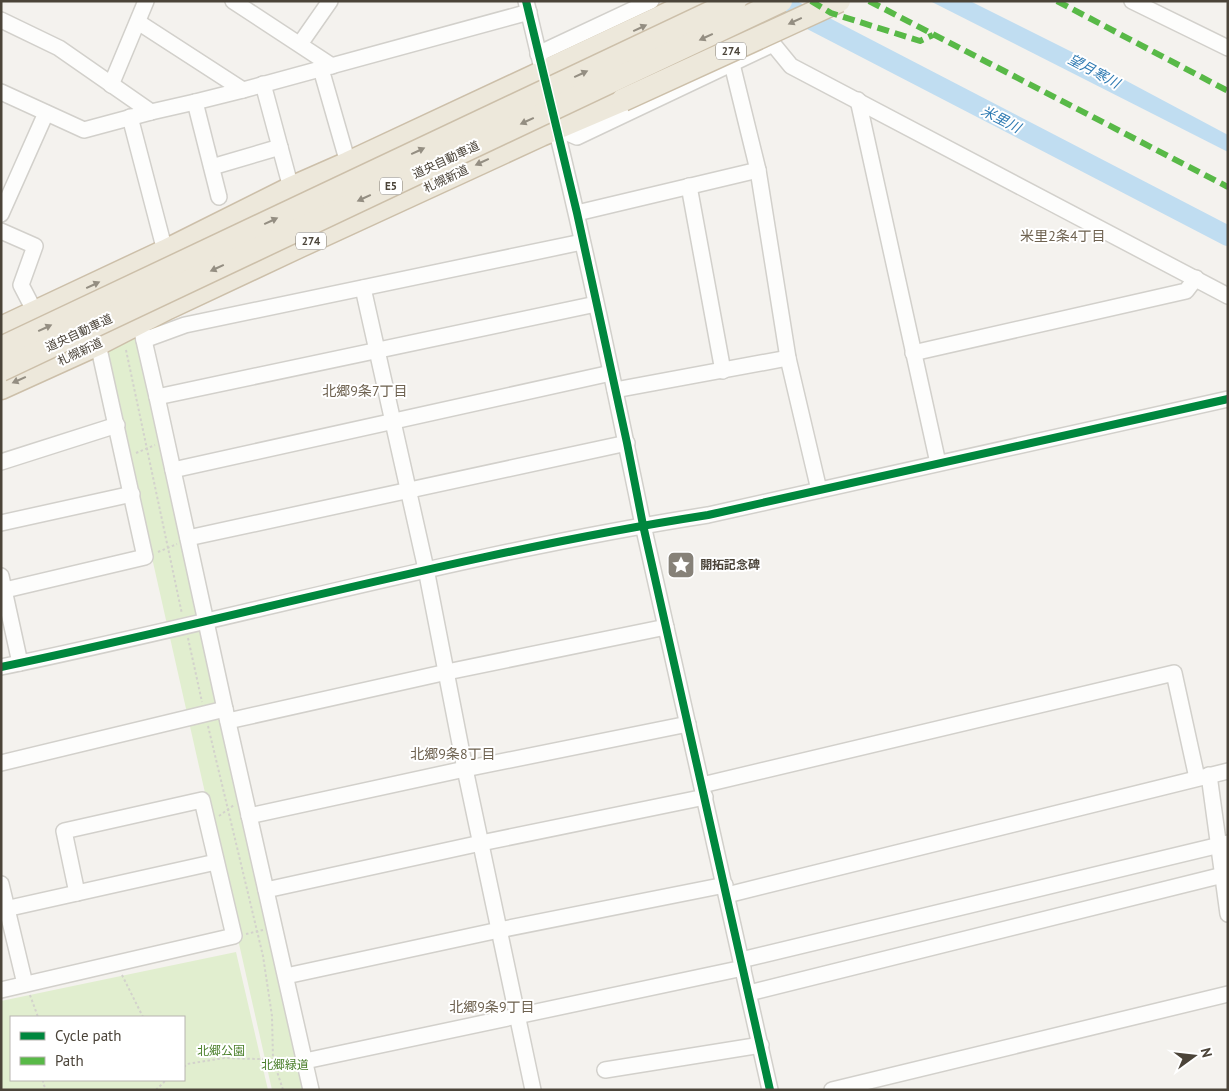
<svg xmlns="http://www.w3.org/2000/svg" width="1229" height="1091" font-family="'PT Sans','Noto Sans JP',sans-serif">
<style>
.green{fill:#e1eecf;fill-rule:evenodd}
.water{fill:#c0ddf1}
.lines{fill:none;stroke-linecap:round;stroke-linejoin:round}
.river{stroke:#c0ddf1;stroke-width:20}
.minor-casing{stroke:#d2d0cb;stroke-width:18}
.highway-casing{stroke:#ccbfa9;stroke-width:25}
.path{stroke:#d3d2cc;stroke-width:2;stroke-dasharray:2.5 2.5;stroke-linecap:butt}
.minor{stroke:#fdfdfc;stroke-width:15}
.highway{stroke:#ede8db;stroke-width:22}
.highway-bridge-casing{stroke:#ccbfa9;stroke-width:25;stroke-linecap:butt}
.highway-bridge{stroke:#ede8db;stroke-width:22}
.quiet{stroke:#58b947;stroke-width:6;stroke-dasharray:12 6;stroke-linecap:butt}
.cycleway-casing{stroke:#fff;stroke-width:11}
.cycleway{stroke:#00873e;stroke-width:8}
.oneway{fill:#948e82}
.labels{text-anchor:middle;stroke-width:4;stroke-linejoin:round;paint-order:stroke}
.shield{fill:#fff;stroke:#817c74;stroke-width:1}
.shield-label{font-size:11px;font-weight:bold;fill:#4b4439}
.street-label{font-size:12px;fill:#4b4439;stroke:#fff}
.poi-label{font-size:12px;font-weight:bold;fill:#4b4439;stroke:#fff;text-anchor:start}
.park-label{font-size:12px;fill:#4a7f2a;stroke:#fff}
.water-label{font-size:14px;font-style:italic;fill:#2e7ab2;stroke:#fff}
.neighbourhood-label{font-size:14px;fill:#6e6250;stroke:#fff}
</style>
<rect width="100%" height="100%" fill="#f4f2ee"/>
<!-- green -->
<g class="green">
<polygon points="137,333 309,1090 272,1090 104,345"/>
<path d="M236 952 268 1090H1V1001ZM11 1017H184V1080H11Z"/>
</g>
<!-- water -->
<polygon class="water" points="930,1 970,1 1076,54 1228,135 1228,152"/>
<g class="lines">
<!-- river -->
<polyline class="river" points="775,1 1228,236"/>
<defs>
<g id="minor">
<polyline points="233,1 332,66"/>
<polyline points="526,1 545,81"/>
<polyline points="708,1 773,44 791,66 1228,296"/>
<polyline points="1132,1 1228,48"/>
<polyline points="1,20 59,48 151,112"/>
<polyline points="138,22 243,90"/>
<polyline points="300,44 330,1"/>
<polyline points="538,54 651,1"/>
<polyline points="732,64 758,170 788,358 819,490"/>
<polyline points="321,69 348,163"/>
<polyline points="263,84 291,188"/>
<polyline points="111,85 146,1"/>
<polyline points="1,92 84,130 151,112 195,102 243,90 529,12"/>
<polyline points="858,100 938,463"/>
<polyline points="195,102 219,197"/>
<polyline points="130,117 165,251"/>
<path d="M554 120C587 254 615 390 643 525L770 1090"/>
<polyline points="556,128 577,137 773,44"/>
<polyline points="212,167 280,147"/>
<polyline points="689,186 723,371"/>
<polyline points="577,213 758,170"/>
<polyline points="1,214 46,113"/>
<polyline points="1,231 35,246 21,285 35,312"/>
<polyline points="363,288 426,569 465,769 533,1090"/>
<polyline points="140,323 157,397 225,709 311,1090"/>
<polyline points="144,340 185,325 582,242"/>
<polyline points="913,353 1186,291 1196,278"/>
<polyline points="615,390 788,358"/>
<polyline points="157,397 596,304"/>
<polyline points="1,462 117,425"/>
<polyline points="173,470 611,373"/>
<polyline points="1,523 132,494"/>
<polyline points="188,538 627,443"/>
<polyline points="1,576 20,663"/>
<polyline points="1,591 145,557 98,344"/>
<path d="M1 667C237 618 470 552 708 515L1228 399"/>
<polyline points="228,721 447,672 666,627"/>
<polyline points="1,763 225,709"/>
<polyline points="1209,775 1228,914"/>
<polyline points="702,785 1174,673 1197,778"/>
<polyline points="249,816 465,769 688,724"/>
<polyline points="1,884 25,984"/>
<polyline points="266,890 481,843 705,797"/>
<polyline points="727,895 1228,771"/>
<polyline points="1,910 216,862"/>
<polyline points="741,960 1228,843"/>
<polyline points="286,976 499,930 725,885"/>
<polyline points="1,990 234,936 202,800 64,831 77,893"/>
<polyline points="749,993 1223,875"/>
<polyline points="305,1061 743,968"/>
<polyline points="605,1070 761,1045"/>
<polyline points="832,1090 1228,994"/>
</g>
<g id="highway">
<polyline points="1,328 165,251 291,188 348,163 695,1"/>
<polyline points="1,388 98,344 168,308 300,246 541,135 623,100"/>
</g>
</defs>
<!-- minor casing -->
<use href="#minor" class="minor-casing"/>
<!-- highway casing -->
<use href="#highway" class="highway-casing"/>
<!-- path -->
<g class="path">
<polyline points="126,350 182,614"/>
<polyline points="136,453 155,445"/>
<polyline points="158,552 177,544"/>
<polyline points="188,638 202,702"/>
<polyline points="208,726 263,956 272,1016 273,1059 283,1090"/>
<polyline points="219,816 234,805"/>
<polyline points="246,934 263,930"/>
<polyline points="122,975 143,1017"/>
<polyline points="30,995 38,1017"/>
<polyline points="184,1067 187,1064 224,1058 290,1060"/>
<polyline points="43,1080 43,1084 47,1090"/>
<polyline points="156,1090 166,1080"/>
</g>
<!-- minor -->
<use href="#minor" class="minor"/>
<!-- highway -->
<use href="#highway" class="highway"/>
<defs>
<g id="highway-bridge">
<polyline points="623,100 839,1"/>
<polyline points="1,348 735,1"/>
<polyline points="1,370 781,1"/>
</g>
</defs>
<!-- highway-bridge casing -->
<use href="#highway-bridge" class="highway-bridge-casing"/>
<!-- highway-bridge -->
<use href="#highway-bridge" class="highway-bridge"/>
<!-- quiet -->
<g class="quiet">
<polyline points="811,1 831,13 920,41 933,35"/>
<polyline points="869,1 1228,187"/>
<polyline points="1057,1 1228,91"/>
</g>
<defs>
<g id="cycleway">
<polyline points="526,1 577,213 627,443 643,525 770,1090"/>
<path d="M1 667C237 618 470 552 708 515L1228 399"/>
</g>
</defs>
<!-- cycleway casing -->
<use href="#cycleway" class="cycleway-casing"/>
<!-- cycleway -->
<use href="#cycleway" class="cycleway"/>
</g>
<!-- one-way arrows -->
<defs><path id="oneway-solid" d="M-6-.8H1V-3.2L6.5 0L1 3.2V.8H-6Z" transform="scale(1.25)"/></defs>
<g class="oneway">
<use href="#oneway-solid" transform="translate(795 21) rotate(155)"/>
<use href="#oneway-solid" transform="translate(640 28) rotate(-25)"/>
<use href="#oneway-solid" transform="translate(706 37) rotate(155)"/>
<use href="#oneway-solid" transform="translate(581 74) rotate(-25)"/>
<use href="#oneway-solid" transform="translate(527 121) rotate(155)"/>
<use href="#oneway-solid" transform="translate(418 151) rotate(-25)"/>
<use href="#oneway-solid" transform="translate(482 162) rotate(155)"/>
<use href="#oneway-solid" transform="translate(364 198) rotate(155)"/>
<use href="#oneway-solid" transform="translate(271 221) rotate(-25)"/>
<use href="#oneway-solid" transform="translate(217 268) rotate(155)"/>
<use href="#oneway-solid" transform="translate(93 285) rotate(-25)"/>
<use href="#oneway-solid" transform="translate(45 328) rotate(-25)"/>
<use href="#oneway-solid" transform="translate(19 380) rotate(156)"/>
</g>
<!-- icons -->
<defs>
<symbol id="sight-square" viewBox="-11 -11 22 22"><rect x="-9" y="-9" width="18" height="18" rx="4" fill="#868178" stroke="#fff"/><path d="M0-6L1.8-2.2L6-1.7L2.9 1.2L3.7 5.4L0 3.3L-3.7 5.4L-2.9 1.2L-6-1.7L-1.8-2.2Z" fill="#fff"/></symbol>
</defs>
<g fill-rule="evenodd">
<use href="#sight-square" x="665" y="549" width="32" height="32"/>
</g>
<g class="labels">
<!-- shield labels -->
<g class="shield">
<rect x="716" y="42.5" width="30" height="17" rx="4"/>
<rect x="380" y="177.5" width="22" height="17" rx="4"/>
<rect x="296" y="232.5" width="30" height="17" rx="4"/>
</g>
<g class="shield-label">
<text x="731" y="55">274</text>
<text x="391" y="190">E5</text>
<text x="311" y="245">274</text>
</g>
<!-- street labels -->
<g class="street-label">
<text transform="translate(446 160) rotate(-25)" y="4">道央自動車道</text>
<text transform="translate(446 179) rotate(-25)" y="4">札幌新道</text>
<text transform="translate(79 333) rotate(-25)" y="4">道央自動車道</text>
<text transform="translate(80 352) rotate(-25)" y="4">札幌新道</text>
</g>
<!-- poi labels -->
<g class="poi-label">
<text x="700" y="569">開拓記念碑</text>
</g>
<!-- park labels -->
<g class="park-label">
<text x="221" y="1055">北郷公園</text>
<text x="285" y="1069">北郷緑道</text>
</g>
<!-- water labels -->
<g class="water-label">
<text transform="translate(1094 71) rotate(28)" y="5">望月寒川</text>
<text transform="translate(1001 119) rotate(27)" y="5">米里川</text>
</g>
<!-- neighbourhood labels -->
<g class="neighbourhood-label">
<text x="1063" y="241">米里2条4丁目</text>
<text x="365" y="396">北郷9条7丁目</text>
<text x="453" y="759">北郷9条8丁目</text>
<text x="492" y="1012">北郷9条9丁目</text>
</g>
</g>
<!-- border -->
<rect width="1229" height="1091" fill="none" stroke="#4b4439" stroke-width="5"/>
<!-- legend -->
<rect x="10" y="1016" width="175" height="65" fill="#ffffff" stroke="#b7b4b0"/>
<rect x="20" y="1032" width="25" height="8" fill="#00873e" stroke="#b7b4b0"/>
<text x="55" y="1041" font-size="15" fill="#4b4439">Cycle path</text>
<rect x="20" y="1057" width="25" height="8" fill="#58b947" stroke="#b7b4b0"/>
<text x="55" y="1066" font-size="15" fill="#4b4439">Path</text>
<!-- north arrow -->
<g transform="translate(1194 1056) rotate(75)" stroke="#ffffff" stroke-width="4" paint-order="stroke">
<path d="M0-4L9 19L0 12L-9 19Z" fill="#4b4439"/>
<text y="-8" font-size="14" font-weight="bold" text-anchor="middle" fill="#4b4439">N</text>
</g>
</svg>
